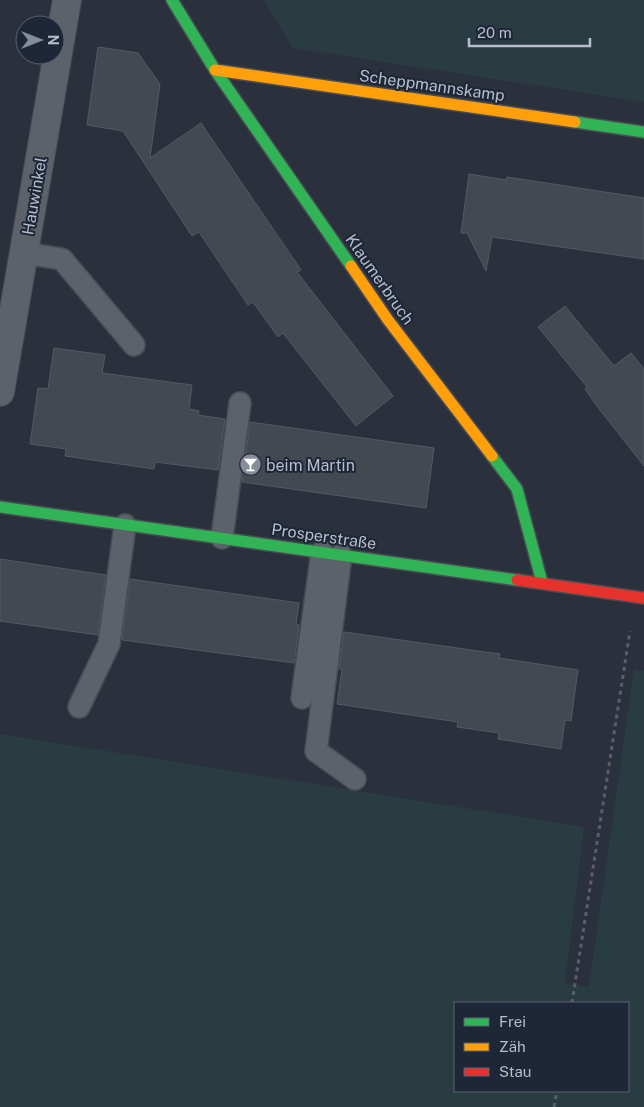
<svg xmlns="http://www.w3.org/2000/svg" width="644" height="1107" font-family="'Public Sans',sans-serif">
<style>
.green{fill:#283c42;fill-rule:evenodd}
.building{fill:#434851;stroke:#545963}
.lines{fill:none;stroke-linecap:round;stroke-linejoin:round}
.lane-casing{stroke:#484c55;stroke-width:24}
.street-casing{stroke:#484c55;stroke-width:30}
.fast-casing{stroke:#484c55;stroke-width:14}
.slow-casing{stroke:#484c55;stroke-width:14}
.jam-casing{stroke:#484c55;stroke-width:14}
.path{stroke:#5a5f66;stroke-width:3;stroke-dasharray:4 4;stroke-linecap:butt}
.lane{stroke:#5d6169;stroke-width:21}
.street{stroke:#5d6169;stroke-width:28}
.fast{stroke:#30b455;stroke-width:11}
.slow{stroke:#ff9f0a;stroke-width:11}
.jam{stroke:#e5322d;stroke-width:11}
.labels{text-anchor:middle;stroke-width:4;stroke-linejoin:round;paint-order:stroke}
.street-label{font-size:16px;fill:#b7bdcc;stroke:#1e2737}
.poi-label{font-size:16px;fill:#b7bdcc;stroke:#1e2737;text-anchor:start}
</style>
<rect width="100%" height="100%" fill="#2b313c"/>
<!-- green -->
<g class="green">
<polygon points="264,0 644,0 644,102 293,48"/>
<path d="M634 669 644 671V1107H0V734L584 827 565 984 589 987ZM628 1003V1091H455V1003Z"/>
</g>
<!-- building -->
<g class="building">
<polygon points="98,47 138,53 160,84 150,158 201,123 301,270 297,272 393,396 356,426 283,333 278,337 253,302 248,305 199,232 192,236 123,131 87,125"/>
<polygon points="469,174 506,180 507,177 644,198 644,259 492,237 486,271 467,233 461,233"/>
<polygon points="565,306 614,366 631,353 644,369 644,466 596,405 585,389 587,387 538,327"/>
<polygon points="54,348 105,355 102,373 192,385 189,409 199,411 198,415 225,419 218,470 155,462 154,469 65,456 66,449 30,444 38,388 48,389"/>
<polygon points="250,422 434,448 426,508 242,482"/>
<polygon points="0,559 106,575 98,635 0,621"/>
<polygon points="130,579 299,603 296,624 299,625 294,663 122,640"/>
<polygon points="344,632 500,654 499,658 578,670 571,721 565,720 561,749 498,739 499,733 457,727 458,722 337,704 342,669 339,669"/>
</g>
<g class="lines">
<defs>
<g id="lane">
<polyline points="24,253 62,259 134,345"/>
<polyline points="222,538 240,403"/>
<polyline points="341,555 316,751 355,779"/>
<polyline points="302,698 322,552"/>
<polyline points="79,707 109,644 125,525"/>
</g>
<polyline id="street" points="0,392 67,0"/>
<g id="fast">
<polyline points="172,0 215,70 351,266"/>
<polyline points="575,122 644,132"/>
<polyline points="492,456 517,489 542,582"/>
<polyline points="0,507 517,580"/>
</g>
<g id="slow">
<polyline points="215,70 575,122"/>
<polyline points="351,266 388,320 492,456"/>
</g>
<polyline id="jam" points="517,580 644,598"/>
</defs>
<!-- lane casing -->
<use href="#lane" class="lane-casing"/>
<!-- street casing -->
<use href="#street" class="street-casing"/>
<!-- fast casing -->
<use href="#fast" class="fast-casing"/>
<!-- slow casing -->
<use href="#slow" class="slow-casing"/>
<!-- jam casing -->
<use href="#jam" class="jam-casing"/>
<!-- path -->
<g class="path">
<polyline points="572,1003 630,631"/>
<polyline points="554,1107 557,1091"/>
</g>
<!-- lane -->
<use href="#lane" class="lane"/>
<!-- street -->
<use href="#street" class="street"/>
<!-- fast -->
<use href="#fast" class="fast"/>
<!-- slow -->
<use href="#slow" class="slow"/>
<!-- jam -->
<use href="#jam" class="jam"/>
</g>
<!-- icons -->
<defs>
<symbol id="bar-disc" viewBox="-11 -11 22 22"><circle r="9.5" fill="#868c9a" stroke="#1e2737"/><path d="M-6-5H6L.8 .8V4.5H3.5V6h-7V4.5H-.8V.8Z" fill="#fff"/></symbol>
</defs>
<g fill-rule="evenodd">
<use href="#bar-disc" x="238" y="452" width="25" height="25"/>
</g>
<g class="labels">
<!-- street labels -->
<g class="street-label">
<text transform="translate(432 85) rotate(8)" y="6">Scheppmannskamp</text>
<text transform="translate(34 196) rotate(-80)" y="6">Hauwinkel</text>
<text transform="translate(380 279) rotate(55)" y="6">Klaumerbruch</text>
<text transform="translate(324 536) rotate(8)" y="6">Prosperstraße</text>
</g>
<!-- poi labels -->
<g class="poi-label">
<text x="266" y="471">beim Martin</text>
</g>
</g>
<!-- legend -->
<rect x="454" y="1002" width="175" height="90" fill="#1e2737" stroke="#5b6373"/>
<rect x="464" y="1018" width="25" height="8" fill="#30b455" stroke="#5b6373"/>
<text x="499" y="1027" font-size="15" fill="#b7bdcc">Frei</text>
<rect x="464" y="1043" width="25" height="8" fill="#ff9f0a" stroke="#5b6373"/>
<text x="499" y="1052" font-size="15" fill="#b7bdcc">Zäh</text>
<rect x="464" y="1068" width="25" height="8" fill="#e5322d" stroke="#5b6373"/>
<text x="499" y="1077" font-size="15" fill="#b7bdcc">Stau</text>
<!-- north arrow -->
<g transform="translate(40 40) rotate(90)"><circle r="24" fill="#1e2737" stroke="#5b6373"/>
<path d="M0-4L9 19L0 12L-9 19Z" fill="#868c9a"/>
<text y="-8" font-size="14" font-weight="bold" text-anchor="middle" fill="#b7bdcc">N</text>
</g>
<!-- scale -->
<path d="M469 38v8h121v-8" fill="none" stroke="#b7bdcc" stroke-width="2.5"/>
<text x="477" y="38" font-size="15" fill="#b7bdcc" stroke="#1e2737" stroke-width="4" paint-order="stroke">20 m</text>
</svg>
